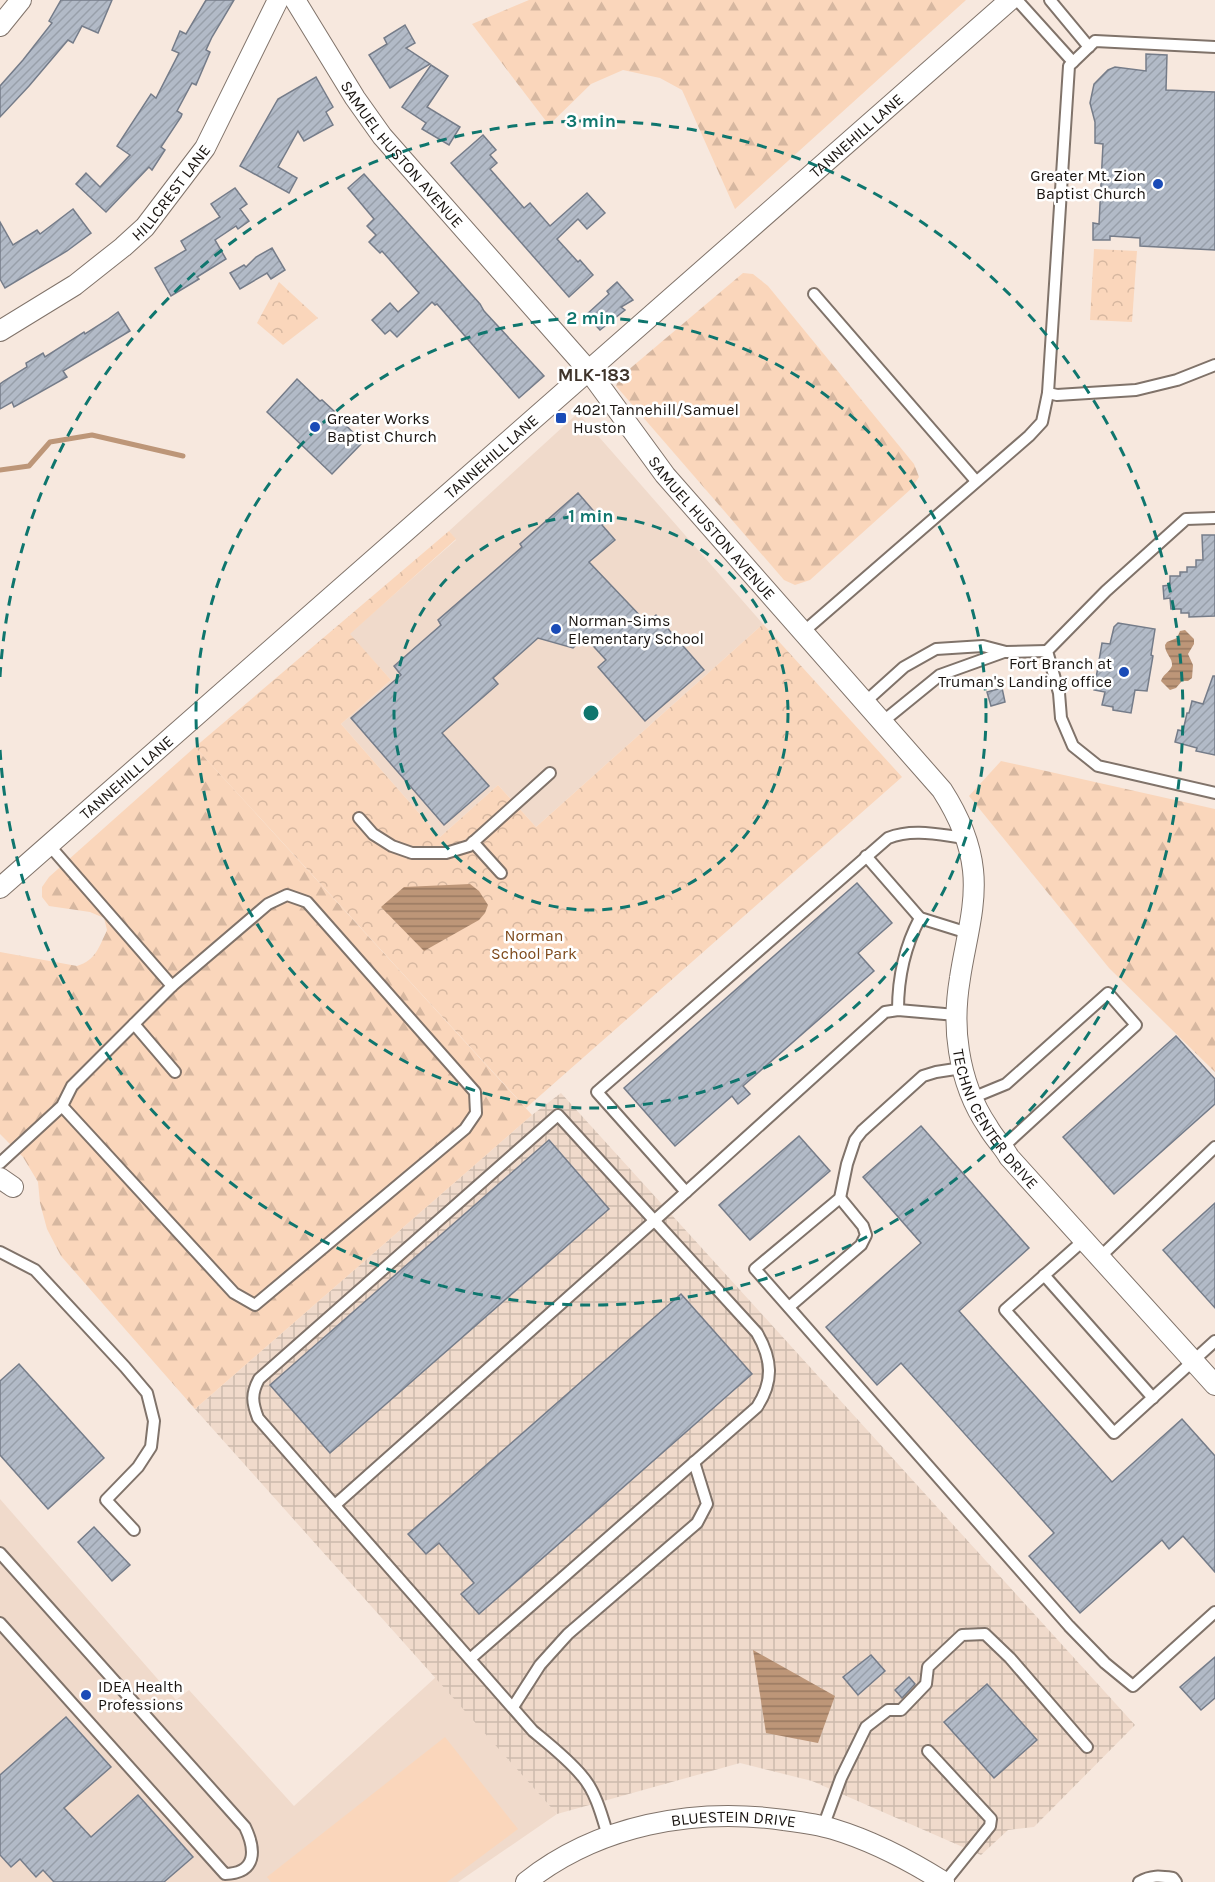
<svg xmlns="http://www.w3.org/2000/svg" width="1215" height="1882" font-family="Karla,sans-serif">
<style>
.built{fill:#f0dacb}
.industrial{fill:url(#industrial-grid)}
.green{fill:#fad6bb}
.forest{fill:url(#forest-firs)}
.park{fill:url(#park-crowns)}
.water{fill:url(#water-rules)}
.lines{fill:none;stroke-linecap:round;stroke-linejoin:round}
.stream{stroke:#bd9678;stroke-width:5}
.building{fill:url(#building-hatch);stroke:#757c89;stroke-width:1.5}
.lane-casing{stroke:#80736a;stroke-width:14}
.street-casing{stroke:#80736a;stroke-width:22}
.lane{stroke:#fff;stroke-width:10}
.street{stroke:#fff;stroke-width:20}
.ring{fill:none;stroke:#0f766e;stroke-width:3;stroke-dasharray:10 8}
.poi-dot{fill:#1a4bb7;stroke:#fff;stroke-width:2}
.labels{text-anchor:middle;stroke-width:5;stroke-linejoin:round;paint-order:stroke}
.street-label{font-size:16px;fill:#191410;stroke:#fff}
.poi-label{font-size:16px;fill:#191410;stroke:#fff;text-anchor:start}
.park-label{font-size:16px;fill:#7d491a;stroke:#fff}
.neighbourhood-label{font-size:18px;font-weight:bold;fill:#3f342b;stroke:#fff}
.centre{fill:#0f766e;stroke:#fff;stroke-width:3}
.ring-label{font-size:18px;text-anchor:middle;font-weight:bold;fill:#0f766e;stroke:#fff;stroke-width:5;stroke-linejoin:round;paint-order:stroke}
</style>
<defs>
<pattern id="industrial-grid" width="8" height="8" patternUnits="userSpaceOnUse" patternTransform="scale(1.5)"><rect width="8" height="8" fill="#f0dacb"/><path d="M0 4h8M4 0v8" fill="none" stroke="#cdbaad"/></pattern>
<pattern id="forest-firs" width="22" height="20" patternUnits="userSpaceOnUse" patternTransform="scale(1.5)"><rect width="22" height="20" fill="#fad6bb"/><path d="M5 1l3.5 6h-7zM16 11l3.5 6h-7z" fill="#d6b7a0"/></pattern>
<pattern id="park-crowns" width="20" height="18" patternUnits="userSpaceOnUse" patternTransform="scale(1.5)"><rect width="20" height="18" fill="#fad6bb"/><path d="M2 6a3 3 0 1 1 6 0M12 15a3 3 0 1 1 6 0" fill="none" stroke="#d6b7a0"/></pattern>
<pattern id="water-rules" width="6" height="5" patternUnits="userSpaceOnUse" patternTransform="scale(1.5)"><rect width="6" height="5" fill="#bd9678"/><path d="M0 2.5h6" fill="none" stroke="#997961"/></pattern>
<pattern id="building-hatch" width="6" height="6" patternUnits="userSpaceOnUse" patternTransform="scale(1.5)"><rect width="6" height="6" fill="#b2bac7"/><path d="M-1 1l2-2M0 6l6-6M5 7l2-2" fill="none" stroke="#989faa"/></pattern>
</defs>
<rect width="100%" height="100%" fill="#f7e8de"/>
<!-- built -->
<g class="built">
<polygon points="578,413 763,624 536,827 498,785 440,837 341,724 391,680 349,634 456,540 449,531"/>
<polygon points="0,1499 176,1700 189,1690 294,1806 436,1677 557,1814 458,1882 0,1882"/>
</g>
<!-- industrial -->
<polygon class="industrial" points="561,1093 1135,1725 1034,1827 1008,1830 981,1855 812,1781 740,1763 557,1814 195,1409 532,1115"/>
<!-- green -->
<polygon class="green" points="445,1737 518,1829 447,1882 271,1882 267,1877"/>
<!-- forest -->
<g class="forest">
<polygon points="529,0 966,0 735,209 682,90 660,78 623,70 591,84 549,125 472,24"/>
<polygon points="743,273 753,274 768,286 914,464 919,477 911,489 810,580 795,585 784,580 616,386 620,377"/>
<path d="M195 747 532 1115 195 1409 61 1256 47 1229 40 1203 38 1182 23 1157 0 1134V952L77 966C96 960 99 947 107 930L104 918 90 912 49 906 42 897V887L49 877Z"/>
<polygon points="1001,761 1215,809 1215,1072 1109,968 969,796"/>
</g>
<!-- park -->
<g class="park">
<polygon points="1094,249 1137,251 1132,322 1090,320"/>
<polygon points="279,282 318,318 283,345 257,323"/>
<polygon points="449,531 456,539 350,634 391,680 341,724 440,837 498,785 536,827 763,624 902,777 526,1108 195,747"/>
</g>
<!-- water -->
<g class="water">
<path d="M1185 630 1194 639V644L1188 654 1193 665 1192 678 1188 681H1182L1176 688 1170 690 1161 681C1163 674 1169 673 1172 666 1173 658 1165 654 1165 645L1167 642 1177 638 1180 631Z"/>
<polygon points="470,884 479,891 488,905 485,913 479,920 424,951 381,907 404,887"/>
<polygon points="753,1650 835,1696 818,1743 766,1733"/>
</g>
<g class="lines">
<!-- stream -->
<polyline class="stream" points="0,470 29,466 50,442 92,435 183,456"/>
</g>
<!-- building -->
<g class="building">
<polygon points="61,0 112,0 98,33 82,26 73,43 68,40 29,86 0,117 0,86 23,60 52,23 49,21"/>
<polygon points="206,0 234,0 212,37 206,50 210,52 196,85 192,83 177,111 182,114 181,117 161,147 165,150 152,170 149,167 106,212 76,184 86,173 100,187 130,155 117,146 151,94 156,98 179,53 172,50 180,31 186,34"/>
<polygon points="405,25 415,43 406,48 430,64 390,88 369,55 387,44 384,38"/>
<polygon points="1146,54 1167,55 1166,90 1215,92 1215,250 1140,246 1140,238 1110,236 1110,240 1093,240 1093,223 1099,224 1103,144 1095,143 1095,122 1090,103 1094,84 1108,70 1115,67 1146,71"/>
<polygon points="431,65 448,76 427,107 460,127 449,145 422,129 426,123 402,107"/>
<polygon points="316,77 333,107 326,112 333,125 304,141 298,131 278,167 297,178 289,193 240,166 278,99"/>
<polygon points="483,135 496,150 490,155 497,163 490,169 524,208 530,203 550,226 587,193 605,213 587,229 578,219 557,239 578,262 580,260 593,275 569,297 451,163"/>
<polygon points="364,174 480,304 484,311 544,376 519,398 437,304 435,305 432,302 397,337 390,330 385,334 372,320 390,303 398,312 419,293 382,251 380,253 369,242 376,235 367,226 374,219 348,188"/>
<polygon points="235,188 247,204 240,209 249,221 238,229 236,226 215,240 226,259 197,277 199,279 171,296 155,268 186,250 181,241 220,217 211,204"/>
<polygon points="73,209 91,233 67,251 5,288 0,279 0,222 13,245 37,230 40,234"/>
<polygon points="272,248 285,270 271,279 267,273 240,289 230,273 244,265 246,267 256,257"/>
<polygon points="617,282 633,300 621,307 625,310 600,330 586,315 609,294 607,291"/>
<polygon points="118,312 130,331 63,371 67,377 14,407 12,402 0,409 0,384 4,381 27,367 26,363 43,353 45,357 84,332 85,334 107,320"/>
<polygon points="297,379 320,401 322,400 334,411 332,412 363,442 332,474 267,412"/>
<polygon points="578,493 604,523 602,525 615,540 589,562 647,623 656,615 704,670 645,721 598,667 606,660 585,637 573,648 538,638 493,678 498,684 442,733 489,786 444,825 351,718 401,675 394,666 441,625 438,620 522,547 520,544"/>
<polygon points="1202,535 1215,535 1215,616 1189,617 1189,613 1181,613 1181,609 1171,609 1170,598 1164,599 1163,586 1170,585 1170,576 1180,576 1180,572 1187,572 1187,567 1196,567 1196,560 1203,560"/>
<polygon points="1118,623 1155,629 1151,655 1153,656 1147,691 1135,690 1131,713 1113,710 1113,707 1102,705 1105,692 1094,690 1102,643 1110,644 1114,627"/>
<polygon points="1213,676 1215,676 1215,755 1196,751 1197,748 1175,742 1178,730 1183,731 1187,713 1189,713 1192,701 1203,704"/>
<polygon points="1002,688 1005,702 991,706 987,692"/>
<polygon points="857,883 892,923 858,953 874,971 743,1086 750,1094 738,1104 732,1096 675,1146 624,1088"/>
<polygon points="1176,1036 1215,1079 1215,1104 1114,1194 1063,1137"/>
<polygon points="921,1126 1029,1248 959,1311 1112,1482 1182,1419 1215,1456 1215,1572 1183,1536 1169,1549 1162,1540 1080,1613 1029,1556 1054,1533 901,1363 877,1385 826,1327 921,1243 863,1177"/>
<polygon points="799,1136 830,1171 750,1240 719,1205"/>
<polygon points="549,1140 609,1209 330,1453 270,1385"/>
<polygon points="1215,1203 1215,1308 1163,1250"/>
<polygon points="681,1294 752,1374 479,1614 461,1594 474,1583 439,1543 426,1554 408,1534"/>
<polygon points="19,1364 104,1458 48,1509 0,1455 0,1381"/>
<polygon points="94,1527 130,1565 112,1581 78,1542"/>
<polygon points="871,1655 885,1671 858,1695 843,1677"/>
<polygon points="1215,1657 1215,1698 1201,1710 1180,1687"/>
<polygon points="909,1677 915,1684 902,1698 895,1690"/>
<polygon points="987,1684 1037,1740 994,1778 944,1722"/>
<polygon points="66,1717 111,1767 64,1808 91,1837 138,1795 193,1857 164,1882 54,1882 43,1870 36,1877 20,1859 11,1867 0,1855 0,1775"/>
</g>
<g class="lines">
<defs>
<g id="lane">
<polyline points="1017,0 1073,62"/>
<polyline points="1050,0 1089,47"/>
<polyline points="1215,47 1095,41 1069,66 1048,393 1057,395 1136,390 1177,380 1215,365"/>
<polyline points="814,294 976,481"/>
<polyline points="1215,518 1186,519 1106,591 1047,651 1059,693 1061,718 1073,746 1098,766 1215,793"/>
<polyline points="802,633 1029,436 1042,422 1048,393"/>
<polyline points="864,703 904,667 936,649 983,646 1006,652 1047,651"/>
<polyline points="881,723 940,675 1004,652"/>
<polyline points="359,818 373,834 392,846 412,853 446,853 469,846 550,773"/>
<polyline points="473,842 501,873"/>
<polyline points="49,845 172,986"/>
<polyline points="866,856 920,918 968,933"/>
<path d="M898 1010C898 978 905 946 920 918"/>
<polyline points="134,1024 175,1072"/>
<polyline points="962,1068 936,1072 923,1076 862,1131 855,1140 847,1164 840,1198 755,1269 1069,1626 1105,1663 1133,1686 1215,1612"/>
<polyline points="972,1098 1006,1084 1108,993 1136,1025 1003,1147"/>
<polyline points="0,1163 62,1106 72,1086 172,986 268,904 287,895 307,902 475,1092 476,1113 465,1129 255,1305 234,1293 62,1106"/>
<path d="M686 1192 597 1092 888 838C913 828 940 835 966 838"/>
<polyline points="1084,1240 1005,1310 1114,1433 1215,1341"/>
<polyline points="0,1252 35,1270 125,1367 147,1393 154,1421 151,1447 138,1467 106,1500 134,1530"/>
<polyline points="1100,1257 1215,1147"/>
<polyline points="1044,1275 1153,1398"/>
<polyline points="789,1307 861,1245 866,1235 863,1226 840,1198"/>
<polyline points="335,1505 655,1220 885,1012 898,1010 956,1015"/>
<path d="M0 1553 245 1827C256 1850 257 1873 225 1874L0 1623"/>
<path d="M470 1659 757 1407C774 1381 772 1359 757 1333L558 1115 259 1379C251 1394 252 1402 258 1418L533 1731C550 1745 568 1759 582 1776 596 1792 602 1816 608 1836"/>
<polyline points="513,1707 540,1665 568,1634 697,1523 707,1504 694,1462"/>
<polyline points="928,1751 991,1819 990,1826 945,1882"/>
<polyline points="823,1827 841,1778 866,1727 888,1710 901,1710 926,1684 928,1667 962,1635 985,1634 1010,1658 1087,1747"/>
<path d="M1139 1882C1151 1875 1160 1876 1173 1878L1176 1882"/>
</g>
<g id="street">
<path id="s1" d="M295 0 355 98 382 136 589 371 665 475 942 790C958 815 970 841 973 870 977 906 965 943 960 978 956 1002 955 1027 959 1051 963 1077 973 1105 988 1127 994 1138 1003 1146 1009 1157L1215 1385"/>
<polyline points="0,26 21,0"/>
<path id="s2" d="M0 331 75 285 123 247 145 227 205 148 278 0"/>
<path id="s3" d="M0 888 1010 0"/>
<polyline points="0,1178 13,1187"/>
<path id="s4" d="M526 1882C598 1825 694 1807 784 1820 800 1822 817 1824 833 1829 873 1841 909 1860 944 1882"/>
</g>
</defs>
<!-- lane casing -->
<use href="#lane" class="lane-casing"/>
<!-- street casing -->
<use href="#street" class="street-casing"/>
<!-- lane -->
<use href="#lane" class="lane"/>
<!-- street -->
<use href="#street" class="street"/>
</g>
<!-- distance rings -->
<g class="ring">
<circle cx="591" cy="713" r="197"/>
<circle cx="591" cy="713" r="395"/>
<path d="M0 677A592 592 0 1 1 0 749"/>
</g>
<!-- markers -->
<g class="poi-dot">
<circle cx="1158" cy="184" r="6"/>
<rect x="555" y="412" width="12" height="12" rx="3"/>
<circle cx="315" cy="427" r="6"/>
<circle cx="556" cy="629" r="6"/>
<circle cx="1124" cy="672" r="6"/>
<circle cx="86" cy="1695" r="6"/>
</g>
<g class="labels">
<!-- street labels -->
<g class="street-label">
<text dy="6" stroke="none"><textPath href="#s3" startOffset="1140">TANNEHILL LANE</textPath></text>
<text dy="6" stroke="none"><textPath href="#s1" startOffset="188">SAMUEL HUSTON AVENUE</textPath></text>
<text dy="6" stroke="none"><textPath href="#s2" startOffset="222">HILLCREST LANE</textPath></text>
<text dy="6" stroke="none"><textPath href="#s3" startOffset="654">TANNEHILL LANE</textPath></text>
<text dy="6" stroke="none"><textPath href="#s1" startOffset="674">SAMUEL HUSTON AVENUE</textPath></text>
<text dy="6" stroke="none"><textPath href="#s3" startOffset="168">TANNEHILL LANE</textPath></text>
<text dy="6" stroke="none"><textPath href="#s1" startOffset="1370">TECHNI CENTER DRIVE</textPath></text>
<text dy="6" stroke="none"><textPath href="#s4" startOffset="222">BLUESTEIN DRIVE</textPath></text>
</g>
<!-- poi labels -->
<g class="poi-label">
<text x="1146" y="181" text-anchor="end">Greater Mt. Zion<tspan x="1146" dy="18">Baptist Church</tspan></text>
<text x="573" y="415">4021 Tannehill/Samuel<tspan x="573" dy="18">Huston</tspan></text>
<text x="327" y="424">Greater Works<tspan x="327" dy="18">Baptist Church</tspan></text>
<text x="568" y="626">Norman-Sims<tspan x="568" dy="18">Elementary School</tspan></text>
<text x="1112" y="669" text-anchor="end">Fort Branch at<tspan x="1112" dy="18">Truman's Landing office</tspan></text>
<text x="98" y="1692">IDEA Health<tspan x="98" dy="18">Professions</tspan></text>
</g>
<!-- park labels -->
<g class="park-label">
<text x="534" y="941">Norman<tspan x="534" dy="18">School Park</tspan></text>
</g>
<!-- neighbourhood labels -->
<g class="neighbourhood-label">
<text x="594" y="381">MLK-183</text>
</g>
</g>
<circle cx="591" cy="713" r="9" class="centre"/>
<g class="ring-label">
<text x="591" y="127">3 min</text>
<text x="591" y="324">2 min</text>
<text x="591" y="522">1 min</text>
</g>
</svg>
